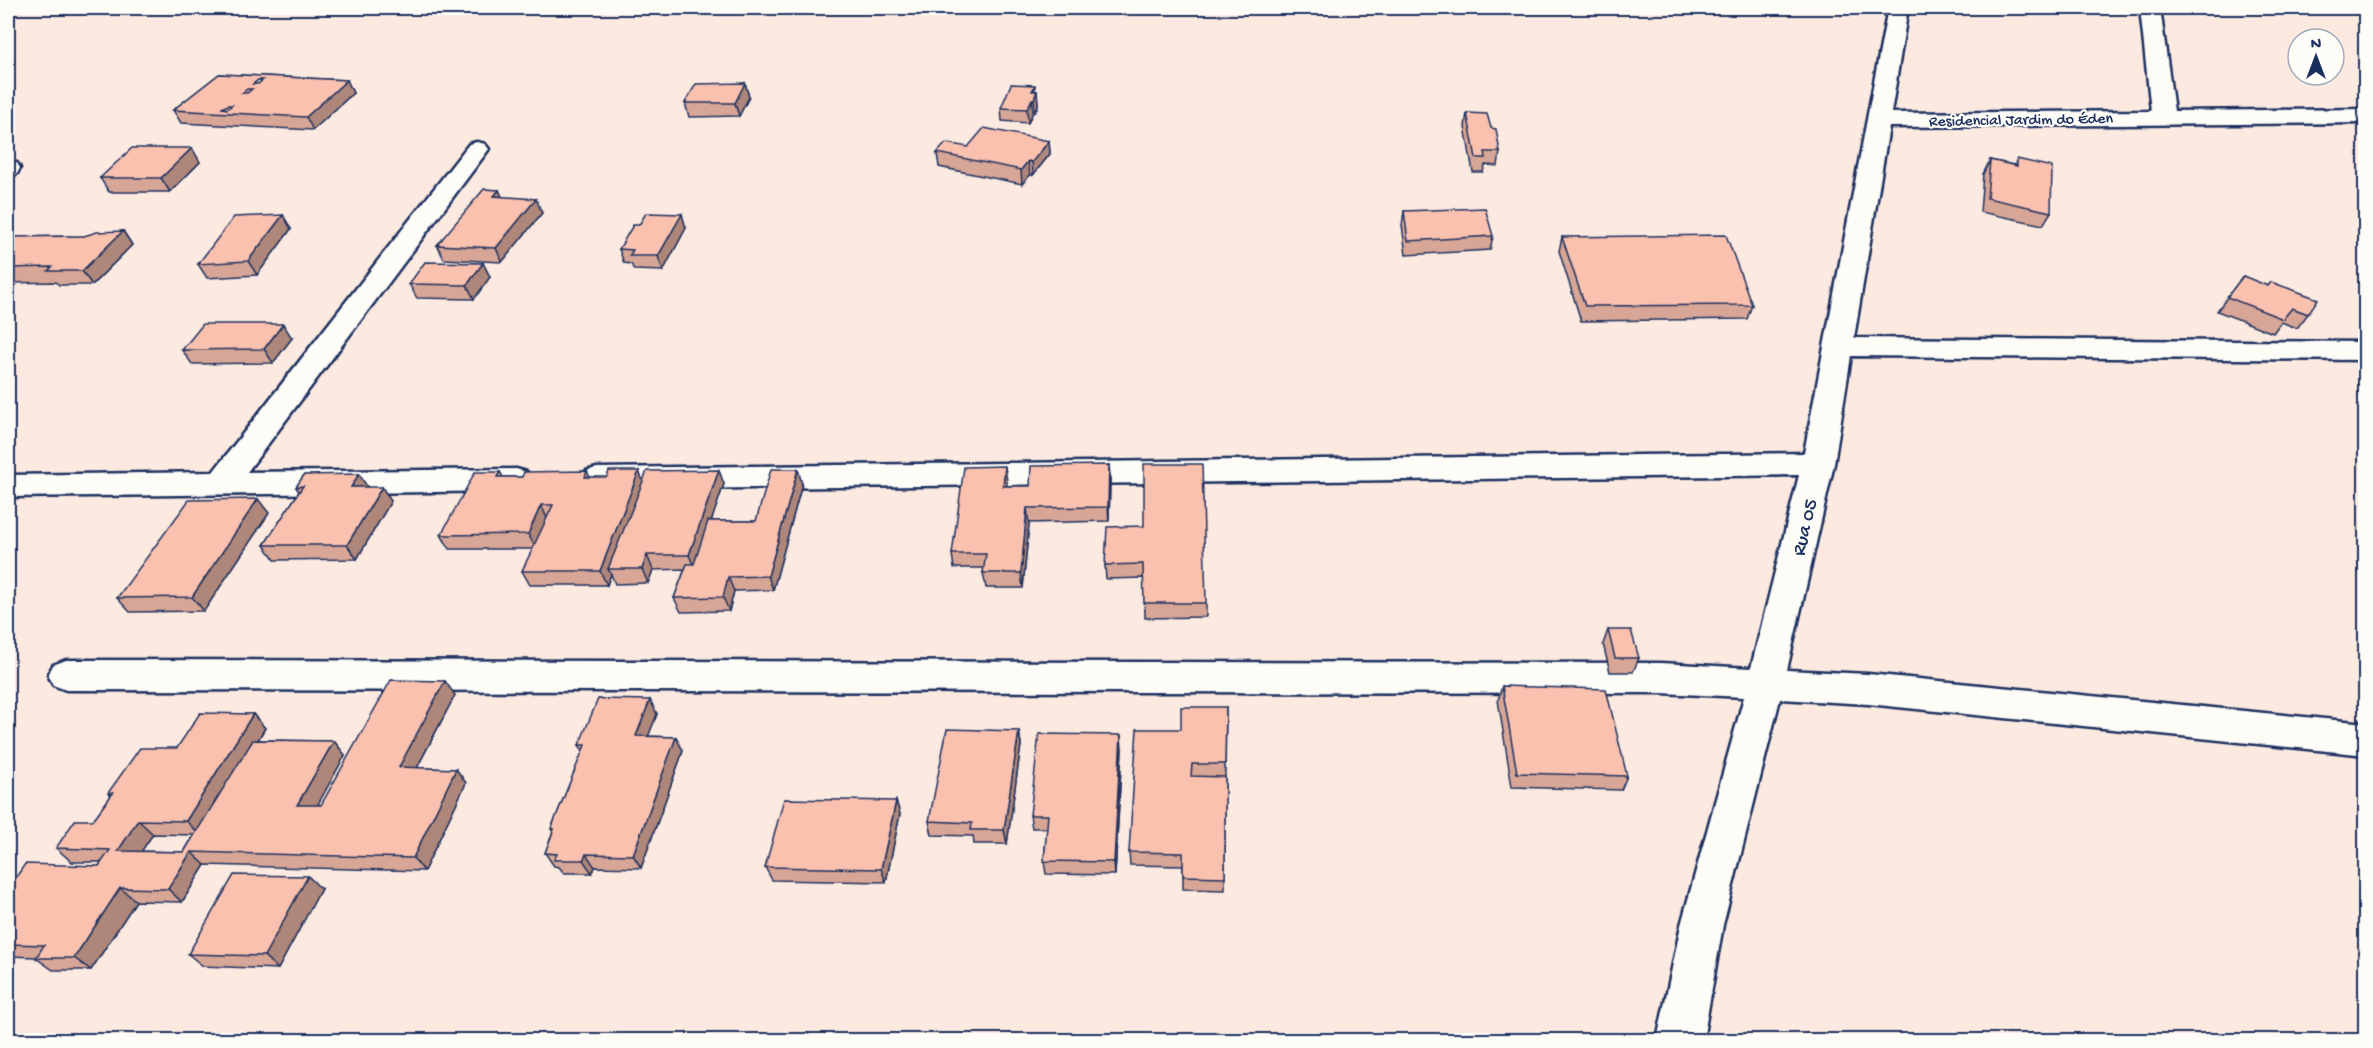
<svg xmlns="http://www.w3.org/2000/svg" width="2373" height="1048" font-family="'Gochi Hand',sans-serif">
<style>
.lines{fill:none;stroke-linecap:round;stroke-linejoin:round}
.minor-casing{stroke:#1b2f5e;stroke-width:5}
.minor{fill:#fdfcf7;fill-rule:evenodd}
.wall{fill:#d7a696;stroke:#1b2f5e;stroke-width:1.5;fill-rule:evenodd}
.shaded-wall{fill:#af877a;stroke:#1b2f5e;stroke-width:1.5}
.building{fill:#fac1af;stroke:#1b2f5e;stroke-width:1.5;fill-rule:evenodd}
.labels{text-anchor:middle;stroke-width:4.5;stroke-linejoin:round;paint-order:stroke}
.far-street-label{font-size:16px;fill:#1b2f5e;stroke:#fdfcf7}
.street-label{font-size:20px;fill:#1b2f5e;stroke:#fdfcf7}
</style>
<rect width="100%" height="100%" fill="#fceae1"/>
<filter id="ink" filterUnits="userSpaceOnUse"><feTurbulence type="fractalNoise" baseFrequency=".0167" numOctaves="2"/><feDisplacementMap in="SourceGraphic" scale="12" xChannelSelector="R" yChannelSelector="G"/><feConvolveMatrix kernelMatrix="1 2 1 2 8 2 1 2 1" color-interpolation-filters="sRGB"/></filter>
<g filter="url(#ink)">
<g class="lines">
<defs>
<g id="minor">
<polygon points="1888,8 1908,8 1891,113 2151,111 2140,8 2160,8 2174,111 2366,109 2366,123 1889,127 1854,338 2366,342 2366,360 1851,356 1834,464 1787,670 1868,674 2366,723 2366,755 1868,704 1780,699 1723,925 1703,1040 1657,1040 1681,925 1744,697 1661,693 66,690 53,685 48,675 53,665 66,660 1661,663 1751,668 1799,475 597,490 586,487 581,479 586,471 597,468 1804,453"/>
<polygon points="477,142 485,144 489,149 247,472 516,469 527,472 532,480 527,488 516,491 8,497 8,475 213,472 469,144"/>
<polygon points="8,161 17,163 20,168 17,174 8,176"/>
</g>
</defs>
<!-- minor casing -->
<use href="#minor" class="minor-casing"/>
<!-- minor -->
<use href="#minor" class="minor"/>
</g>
<!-- wall -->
<g class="wall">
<path d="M219 74 347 80 353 93 313 130 181 123 173 110ZM258 80H263L258 84H253Z"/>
<polygon points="745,83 749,97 739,116 689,117 685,103"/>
<polygon points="1035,91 1037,91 1038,105 1035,112 1033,112 1028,123 1002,121 1001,108"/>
<polygon points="1467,113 1491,128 1500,152 1498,166 1485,165 1483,172 1473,172 1465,127"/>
<polygon points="1049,141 1050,154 1033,175 1030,175 1022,184 939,167 937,153 968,147"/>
<polygon points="192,148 200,162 170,192 109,192 100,178"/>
<polygon points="2017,159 2051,212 2043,225 1980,212 1983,174 1990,160 2014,165"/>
<polygon points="499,190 502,197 542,213 502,262 444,259 437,245"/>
<polygon points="1404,211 1493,236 1490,250 1406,255 1402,225"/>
<polygon points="283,215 291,229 257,275 207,278 198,264"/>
<polygon points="686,228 663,271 634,270 631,264 624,263 619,249"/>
<polygon points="123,231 132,245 92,285 59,285 56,282 8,283 8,237 84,236"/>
<polygon points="1562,237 1752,305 1747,319 1581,321 1559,251"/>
<polygon points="483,263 490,277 474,299 417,298 409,284"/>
<polygon points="2243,276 2308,314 2297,328 2281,322 2273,333 2217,311"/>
<polygon points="292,338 273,363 192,364 182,350"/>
<polygon points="1109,465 1110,480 1109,521 1029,523 1023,588 986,588 983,573 984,568 954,568 952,554 1007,481 1006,486 1030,486"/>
<polygon points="587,471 590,477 643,481 724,484 711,521 756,521 802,484 773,590 734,591 729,611 681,612 674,598 685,569 653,570 648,583 615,584 611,574 607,585 530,585 522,571 533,549 450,549 441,535 500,472 503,477 522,477"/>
<polygon points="304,475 368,487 391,501 357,559 275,560 264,545 299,492 296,487"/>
<polygon points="269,513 204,611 130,612 117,598"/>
<polygon points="1144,526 1206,603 1206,617 1145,618 1144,578 1106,579 1105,565"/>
<polygon points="1608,630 1639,658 1633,672 1610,672 1603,644"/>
<polygon points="1502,686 1627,776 1621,790 1512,787 1498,700"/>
<path d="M455 695 417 768 456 769 466 783 424 871 205 865 182 902 136 901 91 970H53L36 958V957L8 956V889L99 866 101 862H72L56 848 93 820 111 796 108 793 177 748 253 714 265 728 258 740 334 741 345 755 317 805H321ZM153 834 194 835 184 852 141 851Z"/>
<polygon points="650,700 657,714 648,736 676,737 683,751 641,868 595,867 592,873 564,873 559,867 554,866 545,853 553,832 551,829 583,751 579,745"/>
<polygon points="1226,707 1225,777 1225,890 1183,889 1183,866 1130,865 1129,852 1181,729"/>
<polygon points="1019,731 1021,745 1007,844 974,844 973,836 932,835 929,821"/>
<polygon points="1122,749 1115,875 1046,874 1044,861 1047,828 1032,828 1030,815"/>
<polygon points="896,801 900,814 886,882 772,880 765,867"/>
<polygon points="321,889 278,969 203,966 188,954"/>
</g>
<!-- shaded-wall -->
<g class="shaded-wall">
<polygon points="347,80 353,93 313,130 306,117"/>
<polygon points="745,83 749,97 739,116 735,103"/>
<polygon points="1035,85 1035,96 1037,91 1038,105 1035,112 1034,99 1032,91"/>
<polygon points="1032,99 1033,112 1028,123 1027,109"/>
<polygon points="1049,141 1050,154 1033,175 1032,162"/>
<polygon points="192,148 200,162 170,192 161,178"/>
<polygon points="1028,161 1030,175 1022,184 1021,170"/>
<polygon points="499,190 505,204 494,196"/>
<polygon points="536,199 542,213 502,262 496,248"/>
<polygon points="682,214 686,228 663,271 658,256"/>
<polygon points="283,215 291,229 257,275 248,261"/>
<polygon points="123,231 132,245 92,285 82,271"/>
<polygon points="483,263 490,277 474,299 467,285"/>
<polygon points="283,324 292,338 273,363 264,349"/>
<polygon points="1109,465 1110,480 1109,521 1108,507"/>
<polygon points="1005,466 1007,481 1005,500 1003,486"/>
<polygon points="798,469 802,484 773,590 768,576"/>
<polygon points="719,470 724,484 695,569 689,555"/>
<polygon points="639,471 645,486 608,569 611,574 607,585 600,571"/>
<polygon points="359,474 368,488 351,487"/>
<polygon points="382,487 391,501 357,559 347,545"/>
<polygon points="258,499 269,513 204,611 192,597"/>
<polygon points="541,505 548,520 536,548 528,534"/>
<polygon points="1027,508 1029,523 1023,588 1021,573"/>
<polygon points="647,555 653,570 648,583 642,569"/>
<polygon points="728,577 734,591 729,611 723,597"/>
<polygon points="445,681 455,695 410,781 399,767"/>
<polygon points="650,700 657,714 643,750 636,736"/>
<polygon points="253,714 265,728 200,835 186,821"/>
<polygon points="1019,731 1021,745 1007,844 1004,830"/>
<polygon points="1121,735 1122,749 1115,875 1114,862"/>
<polygon points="676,737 683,751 641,868 633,855"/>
<polygon points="334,741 345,755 310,819 297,805"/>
<polygon points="456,769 466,783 424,871 413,858"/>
<polygon points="896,801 900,814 886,882 881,869"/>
<polygon points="138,820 153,834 133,864 118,851"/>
<polygon points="191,852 205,865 182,902 168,889"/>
<polygon points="586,854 595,867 592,873 583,860"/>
<polygon points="308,876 321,889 278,969 264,956"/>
<polygon points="120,888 136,901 91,970 74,958"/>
</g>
<!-- building -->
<g class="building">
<path d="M219 74 347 80 306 117 173 110ZM258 80H263L258 84H253ZM247 89H252L247 93H242ZM228 105H232L227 109 222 108Z"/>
<polygon points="745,83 735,103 685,103 696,84"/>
<polygon points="1011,84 1035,85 1032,91 1037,91 1034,99 1032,99 1027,109 1001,108"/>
<polygon points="1467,113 1487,114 1491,128 1496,129 1500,152 1485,152 1486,158 1476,158"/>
<polygon points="984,128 1049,141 1032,162 1028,161 1021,170 937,153 946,143 968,147"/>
<polygon points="132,148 192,148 161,178 100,178"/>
<polygon points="2017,159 2052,167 2051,212 1987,198 1990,160 2017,166"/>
<polygon points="484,189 499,190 494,196 536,199 496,248 437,245"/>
<polygon points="1485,208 1493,236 1408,241 1404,211"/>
<polygon points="646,213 682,214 658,256 629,256 633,250 619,249 633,225 639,225"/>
<polygon points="283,215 248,261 198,264 234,217"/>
<polygon points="123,231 82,271 48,271 52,267 8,268 8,237 84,236 97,232"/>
<polygon points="1726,235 1752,305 1585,306 1562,237"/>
<polygon points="425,262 483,263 467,285 409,284"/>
<polygon points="2243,276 2268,286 2271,282 2318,299 2308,314 2292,308 2283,319 2227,297"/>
<polygon points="203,324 283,324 264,349 182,350"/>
<polygon points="1144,464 1202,464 1206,603 1144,603 1143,564 1105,565 1107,527 1144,526"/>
<polygon points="1109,465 1108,507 1027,508 1021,573 983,573 986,554 952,554 964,467 1005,466 1003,486 1030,486 1031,466"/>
<polygon points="771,469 798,469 768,576 728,577 723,597 674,598 687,564 694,564 708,521 756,521"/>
<polygon points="719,470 689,555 647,555 642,569 608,569 647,471"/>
<polygon points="587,471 585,477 607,477 609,471 639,471 600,571 522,571 553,505 541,505 528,534 441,535 475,472 500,472 497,477 522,477 524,472"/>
<polygon points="359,474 351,487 382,487 347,545 264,545 303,486 296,487 304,475"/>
<polygon points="258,499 192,597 117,598 189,500"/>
<polygon points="1608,630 1631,630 1639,658 1615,658"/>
<polygon points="391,680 445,681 399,767 456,769 413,858 191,852 168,889 120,888 74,958 36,958 44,945 8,944 8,889 25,864 99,866 110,850 56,848 75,820 93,820 113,793 108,793 140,748 177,748 200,713 253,714 186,821 138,820 118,851 184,852 253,740 334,741 297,805 321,805"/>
<polygon points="1502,686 1606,689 1627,776 1517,773"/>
<polygon points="598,699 650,700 636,736 676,737 633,855 586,854 583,860 554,860 557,854 545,853 554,829 551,829 585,745 579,745"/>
<polygon points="1181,707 1226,707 1225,764 1192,764 1191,776 1225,777 1225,877 1183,876 1183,853 1129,852 1137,729 1181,729"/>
<polygon points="947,729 1019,731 1004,830 971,830 972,823 929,821"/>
<polygon points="1039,734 1121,735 1114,862 1044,861 1048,815 1030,815"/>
<polygon points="784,799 896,801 881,869 765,867"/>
<polygon points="234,875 308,876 264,956 188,954"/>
</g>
</g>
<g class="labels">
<!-- far-street labels -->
<g class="far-street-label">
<text transform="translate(2021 118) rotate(-1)" y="6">Residencial Jardim do Éden</text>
</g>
<!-- street labels -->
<g class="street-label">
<text transform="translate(1803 527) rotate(-77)" y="7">Rua 05</text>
</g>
</g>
<!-- margin -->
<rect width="2373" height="1048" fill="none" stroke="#fdfcf7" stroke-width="30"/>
<rect x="15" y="15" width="2343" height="1018" fill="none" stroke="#1b2f5e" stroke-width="2" filter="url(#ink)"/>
<!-- north arrow -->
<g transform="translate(2316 57)"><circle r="28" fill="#fdfcf7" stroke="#a3aaba" stroke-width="1.5"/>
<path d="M0-4.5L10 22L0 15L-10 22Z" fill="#1b2f5e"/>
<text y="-9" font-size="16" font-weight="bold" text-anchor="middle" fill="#1b2f5e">N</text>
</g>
</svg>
